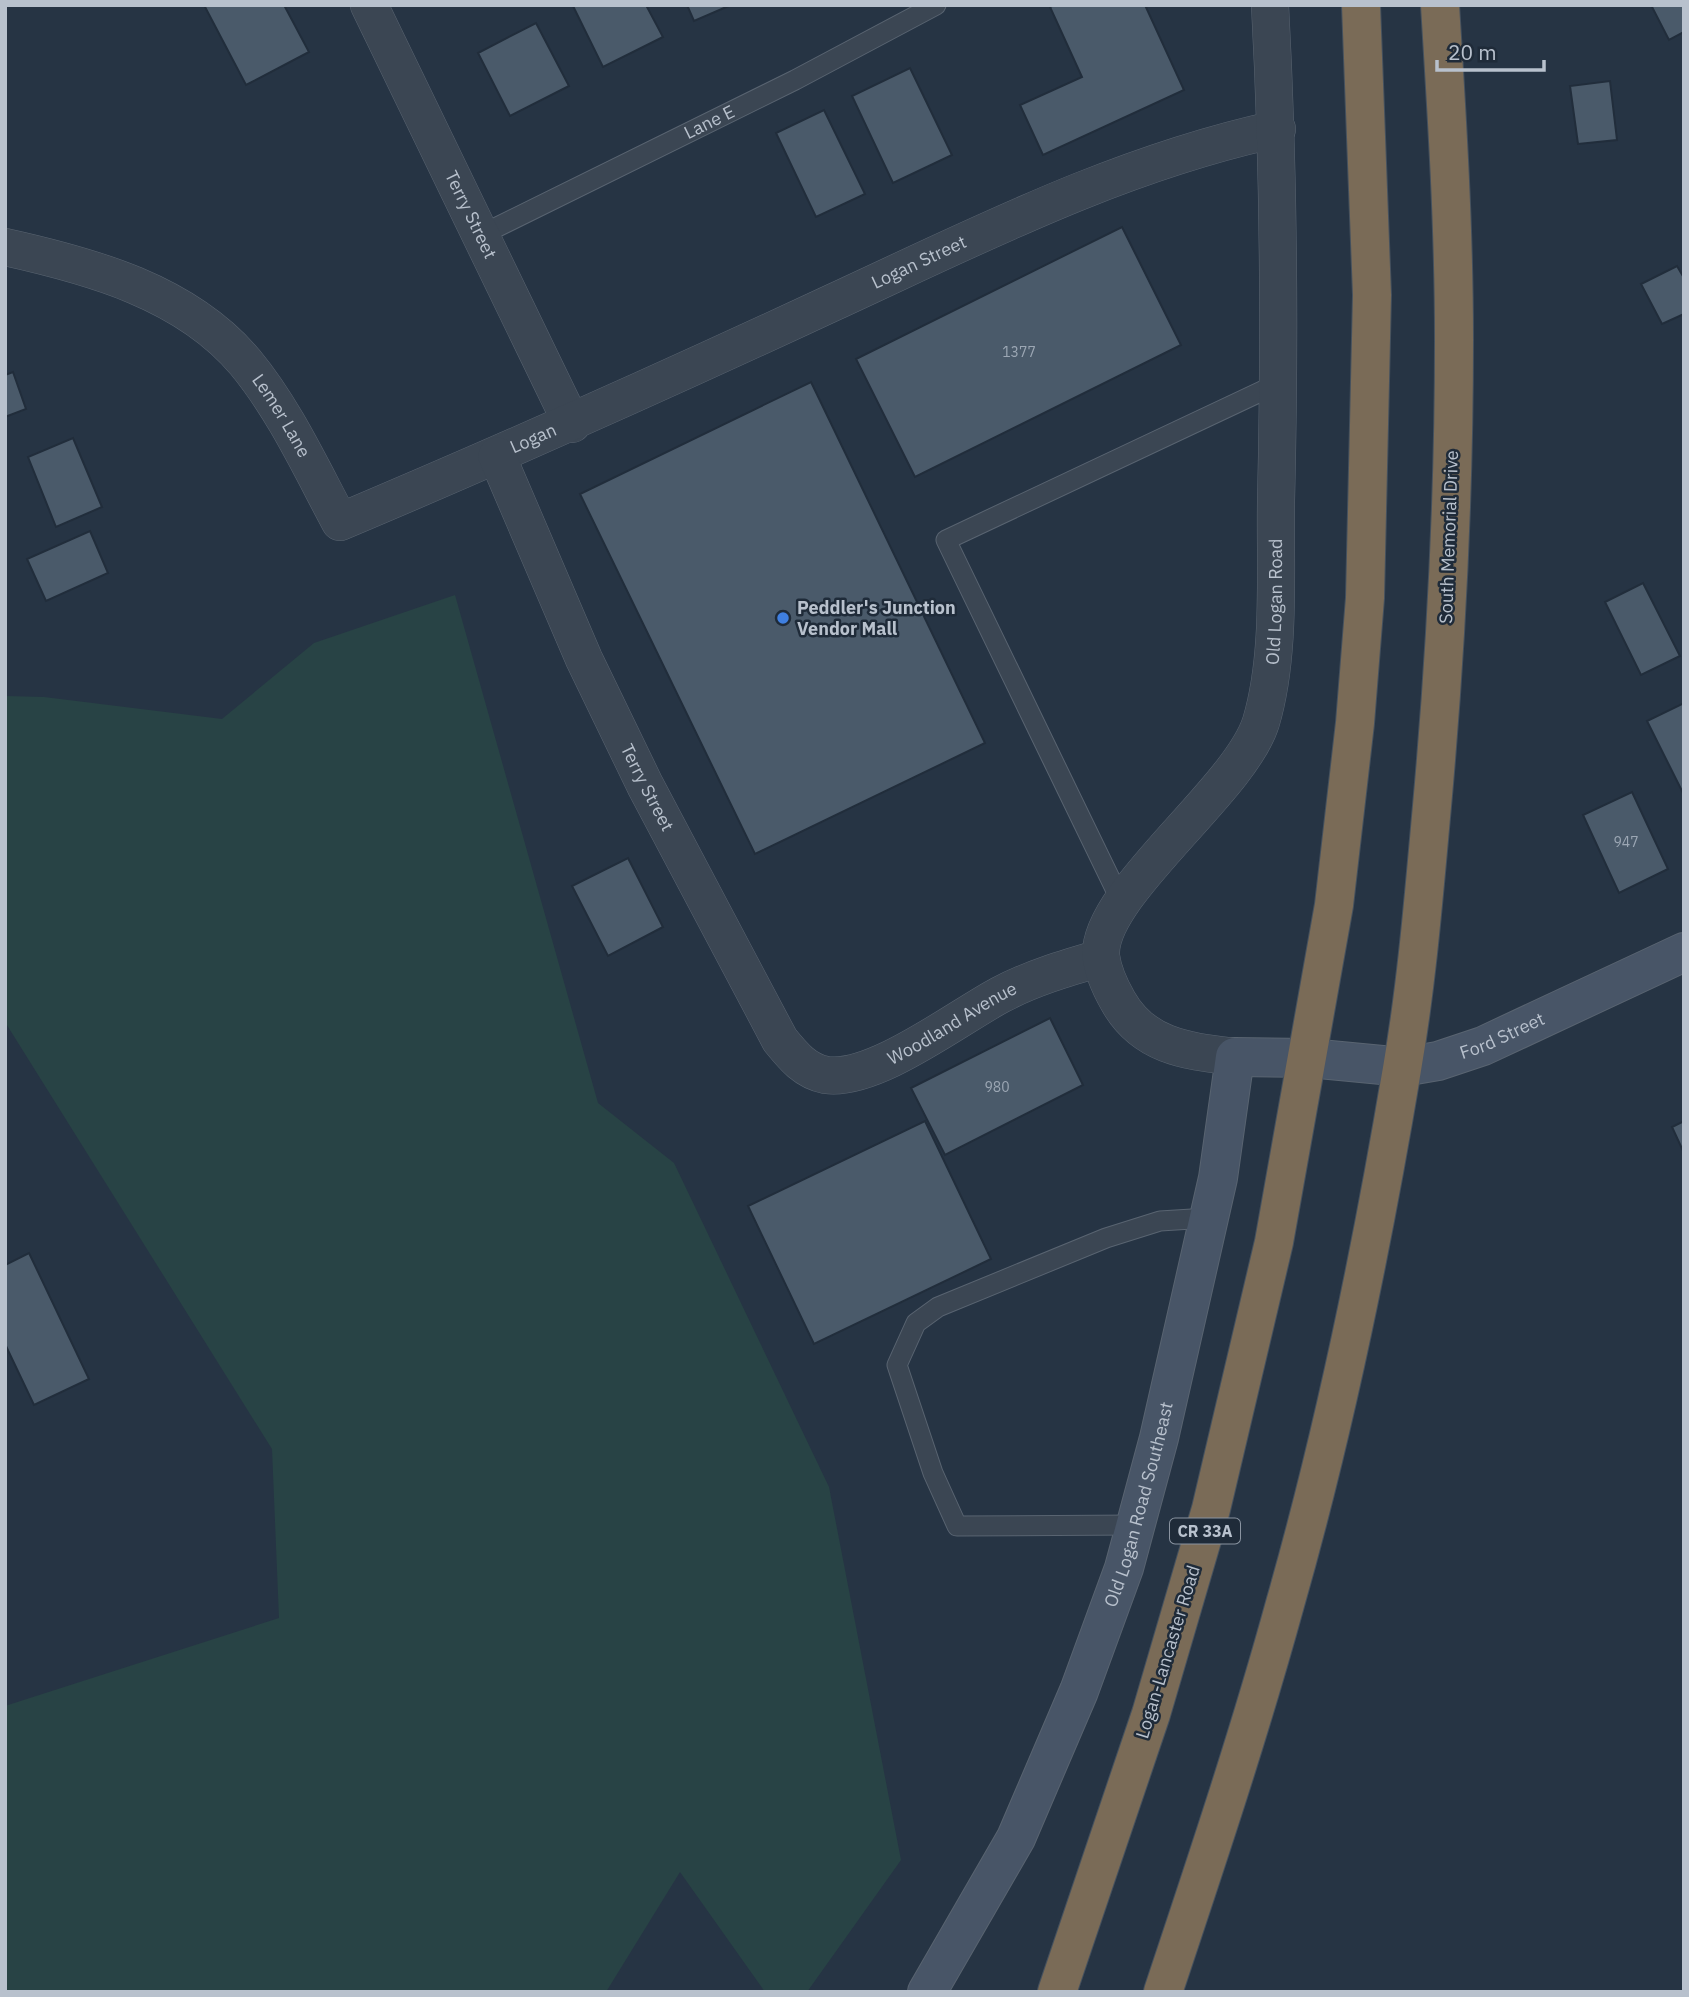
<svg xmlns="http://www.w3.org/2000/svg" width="1689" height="1997" font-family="'IBM Plex Sans',sans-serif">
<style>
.green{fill:#284345}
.building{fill:#4a5a6a;stroke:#212d3b;stroke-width:2}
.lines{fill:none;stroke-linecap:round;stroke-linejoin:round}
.lane-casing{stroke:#596471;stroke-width:21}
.street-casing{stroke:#596471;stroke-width:38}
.secondary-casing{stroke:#596471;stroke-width:40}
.highway-casing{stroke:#45515e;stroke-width:40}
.lane{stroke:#3b4653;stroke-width:19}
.street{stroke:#3b4653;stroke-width:37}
.secondary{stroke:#485567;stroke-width:38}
.highway{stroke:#7a6b57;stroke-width:38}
.shop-dot{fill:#3f7fe0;stroke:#1f2b39;stroke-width:2.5}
.labels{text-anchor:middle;stroke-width:5;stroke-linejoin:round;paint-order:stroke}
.number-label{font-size:14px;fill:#9ca7b4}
.shield{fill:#1f2b39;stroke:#8a94a1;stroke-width:2}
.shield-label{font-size:16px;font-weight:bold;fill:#b8c1cd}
.street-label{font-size:18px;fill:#b8c1cd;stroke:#1f2b39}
.poi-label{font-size:18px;font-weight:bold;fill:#b8c1cd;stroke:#1f2b39;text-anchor:start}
</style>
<rect width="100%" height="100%" fill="#263444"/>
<!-- green -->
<polygon class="green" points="455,595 598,1103 674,1163 829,1487 901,1860 807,1992 765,1992 680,1872 606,1992 5,1992 5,1706 279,1618 272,1449 5,1022 5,696 44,697 222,719 314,643"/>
<!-- building -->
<g class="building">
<polygon points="204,5 284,5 309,52 246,85"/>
<polygon points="646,5 663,37 603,67 573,6"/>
<polygon points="687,5 731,5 694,21"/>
<polygon points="1054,5 1145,5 1184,90 1043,155 1020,105 1082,77 1050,7"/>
<polygon points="1651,5 1684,5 1684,32 1669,40"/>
<polygon points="536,23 569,86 510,116 478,53"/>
<polygon points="910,68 952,155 893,183 852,96"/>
<polygon points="1610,81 1617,140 1578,144 1570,86"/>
<polygon points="824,110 865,194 816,217 776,133"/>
<polygon points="1122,227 1181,345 915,477 856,359"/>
<polygon points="1677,266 1684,278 1684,314 1662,324 1641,284"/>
<polygon points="13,372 26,409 5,417 5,375"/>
<polygon points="811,382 985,743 755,854 580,494"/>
<polygon points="73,438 102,507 56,527 28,457"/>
<polygon points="90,531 108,573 46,601 27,559"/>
<polygon points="1643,583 1680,656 1641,675 1605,602"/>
<polygon points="1684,703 1684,795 1647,721"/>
<polygon points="1632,792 1668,869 1619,893 1583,815"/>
<polygon points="628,858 663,927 608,956 572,886"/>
<polygon points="1050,1018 1083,1085 945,1155 911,1088"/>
<polygon points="925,1121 991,1259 814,1344 748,1206"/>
<polygon points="1684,1121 1684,1153 1672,1127"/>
<polygon points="29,1253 89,1379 34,1405 5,1344 5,1265"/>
</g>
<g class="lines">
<defs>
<g id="lane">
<path id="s1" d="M479 236 795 80 936 5"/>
<polyline points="1121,901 946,540 1279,383"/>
<polyline points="1136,1525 957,1526 933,1473 897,1365 916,1323 938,1307 1106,1238 1160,1221 1208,1218"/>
</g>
<g id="street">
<path id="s2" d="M369 5 572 424"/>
<path id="s3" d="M5 247C91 266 186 292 245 362 284 409 311 468 340 522 506 452 671 378 834 302 979 235 1120 163 1277 129"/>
<path id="s4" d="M497 456 584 659 645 785 780 1040C793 1056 805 1071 826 1075 874 1082 957 1018 1000 995 1032 978 1066 968 1101 958"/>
<path id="s5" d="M1235 1057C1187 1051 1144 1047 1118 1001 1110 987 1103 972 1101 956 1097 894 1240 790 1261 722 1281 655 1275 571 1276 502 1280 336 1279 171 1270 5"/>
</g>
<g id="secondary">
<path id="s6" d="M927 1992 1016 1838 1079 1691 1124 1568 1159 1438 1218 1178 1235 1057 1309 1058 1403 1067 1438 1061 1483 1046 1684 952"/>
</g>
<g id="highway">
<polyline points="1057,1992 1151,1714 1211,1509 1274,1242 1334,905 1355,723 1365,598 1372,295 1361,5"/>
<path d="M1163 1992C1206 1863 1249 1735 1285 1604 1335 1429 1372 1248 1402 1069 1417 982 1424 894 1432 806 1446 651 1454 496 1454 340 1454 228 1447 117 1440 5"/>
</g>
</defs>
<!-- lane casing -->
<use href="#lane" class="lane-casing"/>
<!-- street casing -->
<use href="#street" class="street-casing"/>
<!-- secondary casing -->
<use href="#secondary" class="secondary-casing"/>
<!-- highway casing -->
<use href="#highway" class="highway-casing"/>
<!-- lane -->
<use href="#lane" class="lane"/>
<!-- street -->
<use href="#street" class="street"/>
<!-- secondary -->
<use href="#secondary" class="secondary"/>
<!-- highway -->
<use href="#highway" class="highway"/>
</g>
<!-- markers -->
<circle class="shop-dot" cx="783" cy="618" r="7"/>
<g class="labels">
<!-- number labels -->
<g class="number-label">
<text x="1019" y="357">1377</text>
<text x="1626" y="847">947</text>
<text x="997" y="1092">980</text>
</g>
<!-- shield labels -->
<rect class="shield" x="1170" y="1518.5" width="70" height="25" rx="5"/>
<g class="shield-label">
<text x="1205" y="1537">CR 33A</text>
</g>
<!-- street labels -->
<g class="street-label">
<text dy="6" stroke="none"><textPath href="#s1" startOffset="257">Lane E</textPath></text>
<text dy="6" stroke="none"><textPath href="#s2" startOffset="233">Terry Street</textPath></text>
<text dy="6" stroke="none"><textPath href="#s3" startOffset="1092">Logan Street</textPath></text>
<text dy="6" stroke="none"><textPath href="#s3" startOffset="336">Lemer Lane</textPath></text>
<text dy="6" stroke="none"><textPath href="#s3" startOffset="668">Logan</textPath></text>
<text transform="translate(1449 537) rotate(-88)" y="6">South Memorial Drive</text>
<text dy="6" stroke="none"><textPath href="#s5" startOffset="593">Old Logan Road</textPath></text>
<text dy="6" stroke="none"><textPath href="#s4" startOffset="364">Terry Street</textPath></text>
<text dy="6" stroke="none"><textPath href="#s4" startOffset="847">Woodland Avenue</textPath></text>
<text dy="6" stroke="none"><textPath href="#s6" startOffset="1265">Ford Street</textPath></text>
<text dy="6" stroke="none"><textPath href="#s6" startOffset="534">Old Logan Road Southeast</textPath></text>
<text transform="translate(1168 1652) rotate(-73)" y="6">Logan-Lancaster Road</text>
</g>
<!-- poi labels -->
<g class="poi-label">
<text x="797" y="614">Peddler's Junction<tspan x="797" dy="21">Vendor Mall</tspan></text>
</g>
</g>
<!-- border -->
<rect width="1689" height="1997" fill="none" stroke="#b8c1cd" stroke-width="14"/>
<!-- scale -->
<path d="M1437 60v10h107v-10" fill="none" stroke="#b8c1cd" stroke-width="3.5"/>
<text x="1448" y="60" font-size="21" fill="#b8c1cd" stroke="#1f2b39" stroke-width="5" paint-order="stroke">20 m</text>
</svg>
